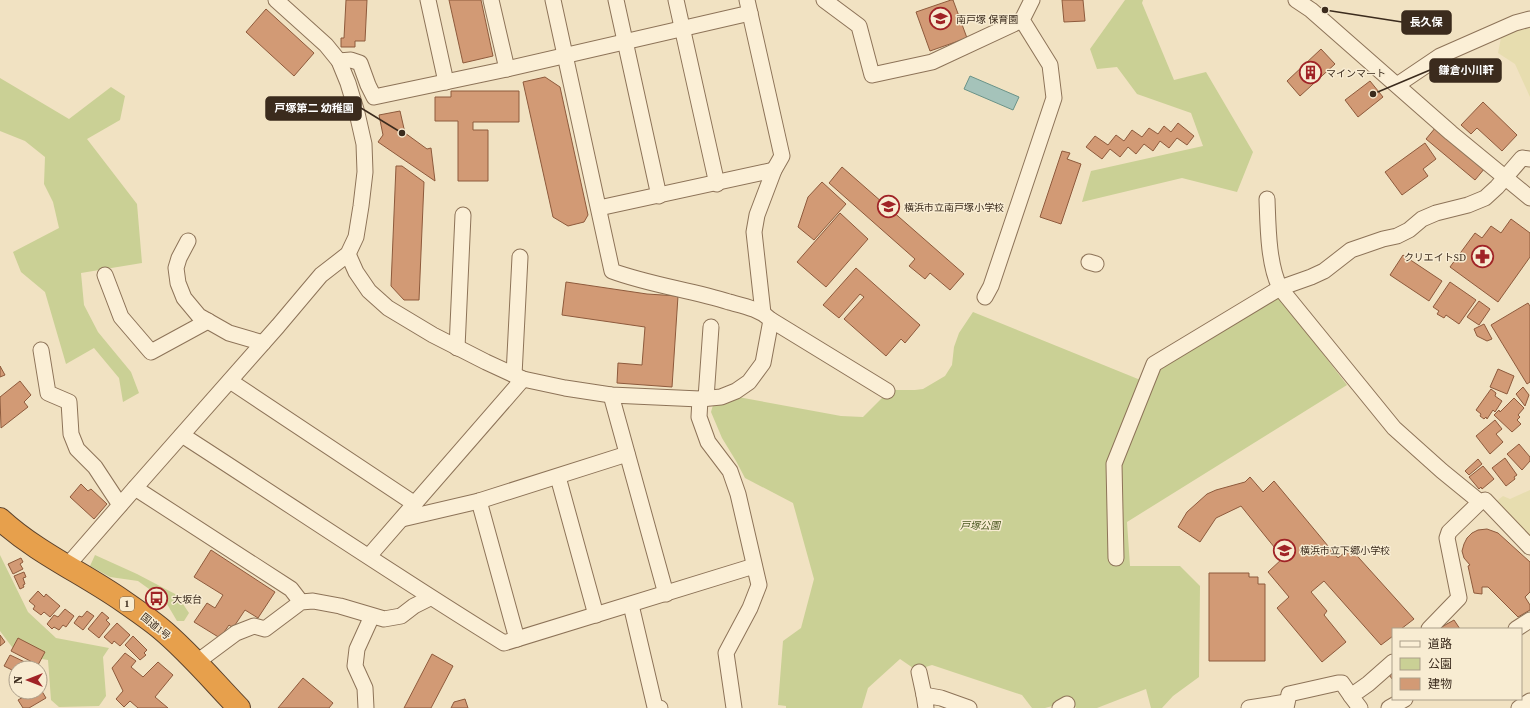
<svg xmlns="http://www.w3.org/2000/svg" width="1530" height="708" font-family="'Source Serif 4','Noto Sans JP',serif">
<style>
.farmland{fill:#e7ddaf}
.green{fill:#cad095}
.water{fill:#a5c3ba;stroke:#6b9388}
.building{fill:#d29a75;stroke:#8e5a3c}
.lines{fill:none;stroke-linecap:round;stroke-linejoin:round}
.minor-casing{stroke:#8d7358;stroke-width:17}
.highway-casing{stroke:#5a412c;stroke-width:24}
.minor{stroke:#fbefd6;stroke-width:15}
.highway{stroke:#e7a04c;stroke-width:22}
.labels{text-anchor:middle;stroke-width:3;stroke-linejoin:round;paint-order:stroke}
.shield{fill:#f8ecd2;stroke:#746553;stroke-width:1}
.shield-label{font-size:9px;font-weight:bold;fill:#3b2b1d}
.poi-label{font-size:10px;fill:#3b2b1d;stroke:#f8ecd2;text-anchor:start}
.park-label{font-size:10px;font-style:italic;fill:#4c5922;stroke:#f8ecd2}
.street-label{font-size:10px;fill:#3b2b1d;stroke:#f8ecd2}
.leader{fill:none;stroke:#3b2b1d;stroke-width:1.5}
.callout-dot{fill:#3b2b1d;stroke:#f8ecd2;stroke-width:1.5}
.callout{fill:#3b2b1d;stroke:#3b2b1d;stroke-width:1.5}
.callout-label{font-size:11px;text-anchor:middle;font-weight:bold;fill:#fff}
</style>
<rect width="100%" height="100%" fill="#f1e2c2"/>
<!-- farmland -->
<g class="farmland">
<polygon points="1530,25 1530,97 1515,64 1498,53 1502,33"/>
<polygon points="1530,490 1530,539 1493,504 1503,496 1510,499"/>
</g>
<!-- green -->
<g class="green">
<polygon points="1125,0 1143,0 1142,3 1174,80 1206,72 1253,152 1237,192 1182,178 1082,202 1091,171 1203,146 1191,113 1137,94 1117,67 1097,69 1090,49"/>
<polygon points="0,78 69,119 111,87 125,96 120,120 87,139 137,204 142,263 81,273 84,305 98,332 131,372 139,393 123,402 119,378 94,348 66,364 45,292 21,272 13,252 59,228 53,202 44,184 45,157 25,141 0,131"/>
<polygon points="1277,294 1347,385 1127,522 1130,566 1180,566 1200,586 1199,677 1173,696 1162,708 1151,708 1146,689 1097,708 1076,708 1071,701 1045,708 1032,708 1022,695 932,665 916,670 900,659 868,688 862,708 786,708 786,706 778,705 783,641 801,628 814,579 793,503 745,478 736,461 722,438 711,412 713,405 738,397 841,416 863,417 890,390 915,390 923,389 945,376 952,365 954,347 959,333 973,312 1138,379 1164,367"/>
<polygon points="0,555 28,612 56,638 109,648 103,657 106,696 99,706 59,707 51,700 48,660 18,655 0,631"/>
<polygon points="95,555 137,574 177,595 189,613 184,621 177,621 167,604 156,594 138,581 110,577 90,566"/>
</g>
<!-- water -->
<polygon class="water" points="970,76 1019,97 1013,110 964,89"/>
<!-- building -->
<g class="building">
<polygon points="346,0 367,0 365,41 355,41 355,47 341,47 341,38 344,38"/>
<polygon points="449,0 481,0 493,56 463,63"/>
<polygon points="951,0 953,0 967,38 930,51 916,12"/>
<polygon points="1062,0 1083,0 1085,21 1064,22"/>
<polygon points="266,9 314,53 294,76 246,32"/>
<polygon points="1321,49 1335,64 1300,96 1287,81"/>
<polygon points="545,77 560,87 588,215 584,222 568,226 553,217 523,82"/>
<polygon points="1370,81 1383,97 1358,117 1345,100"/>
<polygon points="451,91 519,91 519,122 473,122 473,130 488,130 488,181 458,181 458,121 435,121 435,97 451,97"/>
<polygon points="1483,102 1517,135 1502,151 1477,128 1471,134 1461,125"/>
<polygon points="400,111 405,133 427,149 431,148 435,181 378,142 383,135 379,115"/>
<polygon points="1178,123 1194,136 1187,145 1177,138 1169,148 1160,141 1153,151 1144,144 1136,154 1128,147 1120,157 1110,149 1102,159 1086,147 1095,136 1108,145 1116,135 1124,141 1132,130 1142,137 1149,128 1158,134 1164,126 1171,132"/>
<polygon points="1436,127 1485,168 1475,180 1426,139"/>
<polygon points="1425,143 1436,159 1423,169 1428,176 1402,195 1385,172"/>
<polygon points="1062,151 1070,153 1067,159 1081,164 1061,224 1040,217"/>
<polygon points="396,166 402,166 424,182 419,300 404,300 391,286"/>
<polygon points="842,167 964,274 950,290 930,273 925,279 909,266 915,259 829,183"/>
<polygon points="822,182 846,204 814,240 798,227 808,197"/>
<polygon points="840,213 868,239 826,287 797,262"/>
<polygon points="1511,219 1530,233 1530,257 1498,302 1450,267 1475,233 1482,238 1491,226 1501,233"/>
<polygon points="1403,255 1442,281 1429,301 1390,275"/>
<polygon points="856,268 920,325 905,343 901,339 886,356 844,319 864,297 860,294 839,318 823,305"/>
<polygon points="566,282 647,294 678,296 672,387 617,383 618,363 642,365 645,327 562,315"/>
<polygon points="1450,282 1476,300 1459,324 1446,315 1444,318 1437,314 1439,311 1433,307"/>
<polygon points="1479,301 1490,309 1479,325 1467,317"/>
<polygon points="1528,303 1530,306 1530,382 1527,384 1491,325"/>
<polygon points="1484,324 1492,339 1487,341 1477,336 1474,329"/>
<polygon points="0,366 5,375 0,377"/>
<polygon points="1498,369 1514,376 1507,394 1490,387"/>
<polygon points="20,381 31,395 24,402 28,407 1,428 0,397"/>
<polygon points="1523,387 1529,395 1525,406 1516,394"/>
<polygon points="1491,389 1496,393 1495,396 1502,401 1495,412 1493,410 1487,419 1486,417 1484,419 1480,416 1481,414 1476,410"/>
<polygon points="1514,398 1524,408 1518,415 1520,417 1517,420 1521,424 1512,432 1494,415 1499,410 1500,412"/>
<polygon points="1495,420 1502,429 1496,434 1503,442 1490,454 1476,436"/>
<polygon points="1519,444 1530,457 1530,461 1522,470 1507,454"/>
<polygon points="1505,458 1517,475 1514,477 1515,479 1506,486 1492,468"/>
<polygon points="1478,459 1482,464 1469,475 1465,471"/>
<polygon points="1483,466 1494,479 1482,489 1481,487 1479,489 1469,477"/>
<polygon points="1250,477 1263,492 1274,481 1338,558 1350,548 1414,619 1401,629 1393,629 1393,636 1381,645 1324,581 1311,592 1327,611 1324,615 1346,642 1322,662 1277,608 1289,597 1268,572 1283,558 1241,506 1216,518 1200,542 1178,527 1187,512 1207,494 1216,490 1245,482"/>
<polygon points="81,484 88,491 91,489 107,504 94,519 70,497"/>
<polygon points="1487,529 1498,533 1530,562 1530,592 1525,597 1530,605 1530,610 1518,617 1488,587 1482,587 1482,594 1474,593 1468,566 1470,565 1464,558 1462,551 1464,544 1467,538 1472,533 1478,530"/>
<polygon points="211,550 275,592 258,618 245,610 233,628 229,625 220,638 194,622 207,603 215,608 223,595 194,577"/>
<polygon points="21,558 23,562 20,564 23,569 13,574 8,564"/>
<polygon points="24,572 26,577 23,578 25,584 23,585 24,587 20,589 14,576"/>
<polygon points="1209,573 1249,573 1249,577 1258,577 1258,584 1265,584 1265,661 1209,661"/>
<polygon points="38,591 44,597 46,594 60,606 50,617 44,612 41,615 33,609 35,606 29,601"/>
<polygon points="65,609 74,616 66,627 63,625 59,630 54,627 52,629 47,624 54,615 58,617"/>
<polygon points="87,611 94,616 83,630 74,623 79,616 82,617"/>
<polygon points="102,612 109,618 106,620 110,624 99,638 88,629"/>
<polygon points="1454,620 1460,629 1438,629"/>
<polygon points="117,623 130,635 120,646 114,641 112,644 104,637"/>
<polygon points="0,635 5,642 0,646"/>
<polygon points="133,636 147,650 144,653 146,655 140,660 125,645"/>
<polygon points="18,638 45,652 38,665 11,651"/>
<polygon points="125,653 136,661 131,667 143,677 158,662 173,675 155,697 168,708 138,708 130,701 124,707 116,699 123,691 112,668"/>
<polygon points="432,654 453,666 431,708 404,708"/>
<polygon points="10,655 27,663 25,668 16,668 16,672 4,666"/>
<polygon points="29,664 36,668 27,668"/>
<polygon points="40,671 45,673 40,682"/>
<polygon points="1393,671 1393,680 1389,675"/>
<polygon points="303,678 333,703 329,708 278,708"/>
<polygon points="40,688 46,698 29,708 23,708 18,700 32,692 40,692"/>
<polygon points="465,699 468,708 451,708 454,702"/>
</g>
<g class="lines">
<defs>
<g id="minor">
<polyline points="428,0 446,82"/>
<polyline points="491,0 507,69"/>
<path d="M553 0 612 271C650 285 691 290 729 302 744 306 760 309 771 320L887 391"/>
<polyline points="616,0 659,196"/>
<polyline points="676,0 717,184"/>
<polyline points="747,0 782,156 774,170 757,215 754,232 763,313"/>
<polyline points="824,0 859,26 872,75 932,62 1022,20"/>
<polyline points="1296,0 1311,10 1451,133 1530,198"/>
<polyline points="339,61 351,60 360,63 368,85 374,97 507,69 750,13"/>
<polyline points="1397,85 1440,56 1515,23 1530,19"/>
<path d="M1267 199C1268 225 1268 264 1280 288L1394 428 1442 471 1480 502 1485 500 1530 547"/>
<polyline points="599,208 774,170"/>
<polyline points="188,241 179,258 176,268 178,283 184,298 199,316 229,333 263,343"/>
<polyline points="348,254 356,272 369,291 388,308 433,335 486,362 523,379 565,388 611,395 700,399 721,397 736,391 749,382 763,363 771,320"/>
<polyline points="1089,262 1096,264"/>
<polyline points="105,275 121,317 151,352 208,321"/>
<polyline points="985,297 991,286 1054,98 1050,65 1022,20 1032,0"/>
<polyline points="457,348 463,215"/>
<polyline points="41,350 48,393 69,402 71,434 77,449 95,467 120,505"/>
<polyline points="514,375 520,257"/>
<polyline points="230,381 415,504"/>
<polyline points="611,395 666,594"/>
<polyline points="706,398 711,327"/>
<polyline points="700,399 699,417 708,442 730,471 738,494 759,585 750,608 726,653 734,708"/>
<path d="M182 435C289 504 395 576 504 643L754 566"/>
<polyline points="558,477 596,615"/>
<polyline points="135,488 291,589 301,602"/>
<polyline points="479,501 517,639"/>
<polyline points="402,519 479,501 627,454"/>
<polyline points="369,556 523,379"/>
<polyline points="1116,558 1114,464 1154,364 1280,288 1311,277 1324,271 1351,250 1383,239 1397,236 1409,230 1422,219 1436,213 1468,205 1485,198 1497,187 1522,158 1530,159"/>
<polyline points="67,566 135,488 278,326 321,275 348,254 356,237 361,206 365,172 364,144 357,113 348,83 339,61 326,45 276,0"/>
<polyline points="631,605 655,707 660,708"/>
<polyline points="1429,629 1459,598 1447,538 1449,532 1480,502"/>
<polyline points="1516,629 1530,620"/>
<polyline points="197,662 236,633 254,626 265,629 301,602 313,601 340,606 384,619 401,616 414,606 430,598"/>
<polyline points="919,672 924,695"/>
<polyline points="366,708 365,688 355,666 357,649 372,616"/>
<polyline points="926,708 924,695 941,698 969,708"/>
<polyline points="1060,708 1067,704"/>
<polyline points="1249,708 1286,702"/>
<polyline points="1286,708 1289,694 1338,683 1342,683 1351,696"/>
<polyline points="1360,708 1351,696 1368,684 1393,662"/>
<polyline points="1389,708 1405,699"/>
<polyline points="1519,708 1530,701"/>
</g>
<path id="highway" d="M0 519C37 553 83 573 123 601 136 610 149 619 160 628 189 652 213 681 239 708"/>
</defs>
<!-- minor casing -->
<use href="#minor" class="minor-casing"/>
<!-- highway casing -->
<use href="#highway" class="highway-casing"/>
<!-- minor -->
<use href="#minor" class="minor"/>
<!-- highway -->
<use href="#highway" class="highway"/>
</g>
<!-- icons -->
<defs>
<symbol id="school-ring" viewBox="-11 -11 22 22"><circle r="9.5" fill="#f8ecd2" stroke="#a02326" stroke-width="1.5"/><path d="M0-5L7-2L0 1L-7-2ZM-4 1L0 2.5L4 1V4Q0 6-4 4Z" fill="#a02326"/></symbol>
<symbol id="building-ring" viewBox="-11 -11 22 22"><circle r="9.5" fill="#f8ecd2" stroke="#a02326" stroke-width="1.5"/><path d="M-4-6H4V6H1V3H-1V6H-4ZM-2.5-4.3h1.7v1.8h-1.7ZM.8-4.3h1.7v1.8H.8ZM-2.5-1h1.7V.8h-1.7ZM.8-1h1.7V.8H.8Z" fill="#a02326"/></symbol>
<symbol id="pharmacy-ring" viewBox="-11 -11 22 22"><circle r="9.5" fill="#f8ecd2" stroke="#a02326" stroke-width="1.5"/><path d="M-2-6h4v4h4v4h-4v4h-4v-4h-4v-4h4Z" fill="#a02326"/></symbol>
<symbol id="bus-ring" viewBox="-11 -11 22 22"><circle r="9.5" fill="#f8ecd2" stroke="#a02326" stroke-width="1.5"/><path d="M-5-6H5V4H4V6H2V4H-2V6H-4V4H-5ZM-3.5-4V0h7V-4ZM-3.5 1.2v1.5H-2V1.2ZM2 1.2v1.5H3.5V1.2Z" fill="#a02326"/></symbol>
</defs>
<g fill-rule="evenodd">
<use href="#school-ring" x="928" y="6" width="25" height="25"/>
<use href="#building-ring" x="1298" y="60" width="25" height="25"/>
<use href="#school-ring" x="876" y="194" width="25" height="25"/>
<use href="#pharmacy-ring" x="1470" y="244" width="25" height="25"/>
<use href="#school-ring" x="1272" y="538" width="25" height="25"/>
<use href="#bus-ring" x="144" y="586" width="25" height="25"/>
</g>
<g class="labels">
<!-- shield labels -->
<rect class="shield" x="120" y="597" width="14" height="14" rx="3"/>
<g class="shield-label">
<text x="127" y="607">1</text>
</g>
<!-- poi labels -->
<g class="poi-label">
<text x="956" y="23">南戸塚 保育園</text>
<text x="1326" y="77">マインマート</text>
<text x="904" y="211">横浜市立南戸塚小学校</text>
<text x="1466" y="261" text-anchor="end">クリエイトSD</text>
<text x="1300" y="554">横浜市立下郷小学校</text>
<text x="172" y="603">大坂台</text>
</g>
<!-- park labels -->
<g class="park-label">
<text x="980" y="529">戸塚公園</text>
</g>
<!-- street labels -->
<g class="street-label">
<text transform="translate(156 626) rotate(39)" y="4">国道1号</text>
</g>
</g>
<!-- callouts -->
<path class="leader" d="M1325 10L1402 22M1373 94L1430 70M402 133L361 108"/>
<g class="callout-dot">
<circle cx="1325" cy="10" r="4"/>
<circle cx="1373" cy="94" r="4"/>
<circle cx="402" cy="133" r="4"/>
</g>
<g class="callout">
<rect x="1402" y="11" width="49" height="23" rx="4"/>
<rect x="1430" y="59" width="71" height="23" rx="4"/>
<rect x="266" y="97" width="95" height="23" rx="4"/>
</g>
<g class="callout-label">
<text x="1426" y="26">長久保</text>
<text x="1466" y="74">鎌倉小川軒</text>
<text x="314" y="112">戸塚第二 幼稚園</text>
</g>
<!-- legend -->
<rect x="1392" y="628" width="130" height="72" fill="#f8ecd2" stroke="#ac9f8a"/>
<rect x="1400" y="641" width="20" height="6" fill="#fbefd6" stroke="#ac9f8a"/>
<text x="1428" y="648" font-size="12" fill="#3b2b1d">道路</text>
<rect x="1400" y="658" width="20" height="12" fill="#cad095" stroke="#ac9f8a"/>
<text x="1428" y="668" font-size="12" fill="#3b2b1d">公園</text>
<rect x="1400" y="678" width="20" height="12" fill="#d29a75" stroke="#ac9f8a"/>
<text x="1428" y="688" font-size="12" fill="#3b2b1d">建物</text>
<!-- north arrow -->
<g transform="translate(28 680) rotate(270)"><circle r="19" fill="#f8ecd2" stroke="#ac9f8a"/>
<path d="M0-3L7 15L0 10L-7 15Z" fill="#a02326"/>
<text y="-6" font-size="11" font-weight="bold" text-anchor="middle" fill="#3b2b1d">N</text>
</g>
</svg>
